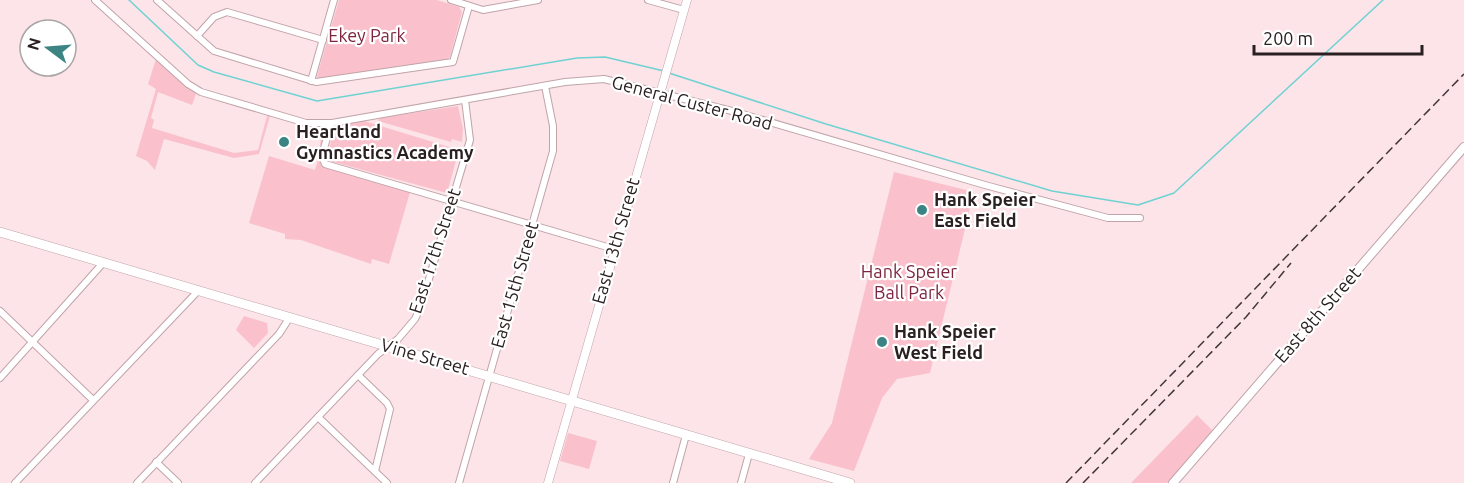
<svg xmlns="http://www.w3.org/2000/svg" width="1464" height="483" font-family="Ubuntu,sans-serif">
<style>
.green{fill:#fac1cc}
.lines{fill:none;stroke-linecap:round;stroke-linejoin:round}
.stream{stroke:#6fd2d2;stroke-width:1.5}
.minor-casing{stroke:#c0a4a9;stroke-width:8}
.tertiary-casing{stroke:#c0a4a9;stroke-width:9}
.secondary-casing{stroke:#c0a4a9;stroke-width:10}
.primary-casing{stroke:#c0a4a9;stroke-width:10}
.minor{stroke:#fff;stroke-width:6}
.tertiary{stroke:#fff;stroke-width:8}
.secondary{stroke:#fff;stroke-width:8}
.primary{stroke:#fff;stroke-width:9}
.rail{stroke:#423639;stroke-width:1.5;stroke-dasharray:9 4.5;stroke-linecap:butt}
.poi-dot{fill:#3c8484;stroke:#fff;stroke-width:2}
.labels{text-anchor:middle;stroke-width:4.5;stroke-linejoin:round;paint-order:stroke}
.park-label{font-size:18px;fill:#7d2540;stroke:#fff}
.street-label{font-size:18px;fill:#2a2022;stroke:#fff}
.poi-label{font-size:18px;font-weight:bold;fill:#2a2022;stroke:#fff;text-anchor:start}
</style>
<rect width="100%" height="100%" fill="#fce4e8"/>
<!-- green -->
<g class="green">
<polygon points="339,0 437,0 459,7 462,12 450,57 447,60 319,80 317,76"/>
<polygon points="156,59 196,94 192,105 158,92 151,118 154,120 152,128 234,153 258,150 267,116 270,116 259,154 234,158 164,139 155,170 147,161 136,156 156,89 148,84"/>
<polygon points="458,106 463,129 462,142 452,139 451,142 378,121 380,118"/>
<polygon points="361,120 459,150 447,193 326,160 335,126"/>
<polygon points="329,123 323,162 411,189 389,264 372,259 371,264 301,240 285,239 285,234 249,223 269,156 315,170 322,146 320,145 322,128"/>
<polygon points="894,172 974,192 930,373 897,379 882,398 854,471 809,459 832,423"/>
<polygon points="244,316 267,323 268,333 254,348 236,330"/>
<polygon points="1197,415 1217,435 1171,483 1131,483"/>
<polygon points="568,433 597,441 589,469 560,461"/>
</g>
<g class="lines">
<!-- stream -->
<g class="stream">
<polyline points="129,0 198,65 214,72 317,101 577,58 605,57 664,71"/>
<polyline points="669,73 826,124 1052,191 1138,205 1174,193 1383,0"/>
</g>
<defs>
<g id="minor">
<polyline points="95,0 188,84 201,92 306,123 332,123 565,82 604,79 732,111 985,185 1108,218 1140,218"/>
<polyline points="157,0 214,51 316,82 453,62 469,6"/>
<polyline points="451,0 483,10 538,0"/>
<polyline points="648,0 684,10"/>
<polyline points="197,36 214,17 227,12 323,40"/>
<polyline points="311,81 334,0"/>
<path d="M329 123C331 137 318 152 325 164L614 249"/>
<polyline points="0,311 93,400"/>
<polyline points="358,375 387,403 390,409 375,471"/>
<polyline points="0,378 104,262"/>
<polyline points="318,417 387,483"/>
<polyline points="156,462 178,483"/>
<polyline points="15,483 199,290"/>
<polyline points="137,483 279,334 290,317"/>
<polyline points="255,483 378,354 398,339 415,319 421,306 470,140 465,100"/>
<polyline points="459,483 553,151 553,126 545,86"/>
<polyline points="673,483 686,435"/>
<polyline points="741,483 749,454"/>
</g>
<polyline id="tertiary" points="548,483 687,0"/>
<polyline id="secondary" points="1173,483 1464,147"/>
<polyline id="primary" points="0,232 850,483"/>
</defs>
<!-- minor casing -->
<use href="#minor" class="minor-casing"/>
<!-- tertiary casing -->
<use href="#tertiary" class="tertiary-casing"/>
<!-- secondary casing -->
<use href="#secondary" class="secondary-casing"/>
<!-- primary casing -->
<use href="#primary" class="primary-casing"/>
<!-- minor -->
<use href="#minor" class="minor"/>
<!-- tertiary -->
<use href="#tertiary" class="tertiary"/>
<!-- secondary -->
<use href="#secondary" class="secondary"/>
<!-- primary -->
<use href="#primary" class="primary"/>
<!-- rail -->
<g class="rail">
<polyline points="1066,483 1464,74"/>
<polyline points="1083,483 1246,317 1291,263"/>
</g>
</g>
<!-- markers -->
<g class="poi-dot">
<circle cx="284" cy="142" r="6"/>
<circle cx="922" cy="210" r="6"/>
<circle cx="882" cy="342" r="6"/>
</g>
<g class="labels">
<!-- park labels -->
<g class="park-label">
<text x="367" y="42">Ekey Park</text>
<text x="909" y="278">Hank Speier<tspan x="909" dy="21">Ball Park</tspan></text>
</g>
<!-- street labels -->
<g class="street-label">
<text transform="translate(692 103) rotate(15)" y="6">General Custer Road</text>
<text transform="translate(616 241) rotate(-74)" y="6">East 13th Street</text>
<text transform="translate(435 251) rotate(-72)" y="6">East 17th Street</text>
<text transform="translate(515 285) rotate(-74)" y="6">East 15th Street</text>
<text transform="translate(1318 315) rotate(-49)" y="6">East 8th Street</text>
<text transform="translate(425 357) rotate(16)" y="6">Vine Street</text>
</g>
<!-- poi labels -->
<g class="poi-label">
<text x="296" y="138">Heartland<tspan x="296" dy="21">Gymnastics Academy</tspan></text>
<text x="934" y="206">Hank Speier<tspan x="934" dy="21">East Field</tspan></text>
<text x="894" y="338">Hank Speier<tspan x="894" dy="21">West Field</tspan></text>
</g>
</g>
<!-- north arrow -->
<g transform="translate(48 48) rotate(286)"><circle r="28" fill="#ffffff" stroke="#aaa6a7" stroke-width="1.5"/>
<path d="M0-4.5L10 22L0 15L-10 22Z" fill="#3c8484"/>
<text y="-9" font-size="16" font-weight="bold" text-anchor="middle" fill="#2a2022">N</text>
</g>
<!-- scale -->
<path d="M1254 45v9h168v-9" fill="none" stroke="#2a2022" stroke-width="3"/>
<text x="1263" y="45" font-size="18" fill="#2a2022" stroke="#ffffff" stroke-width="4.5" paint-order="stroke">200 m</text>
</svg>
